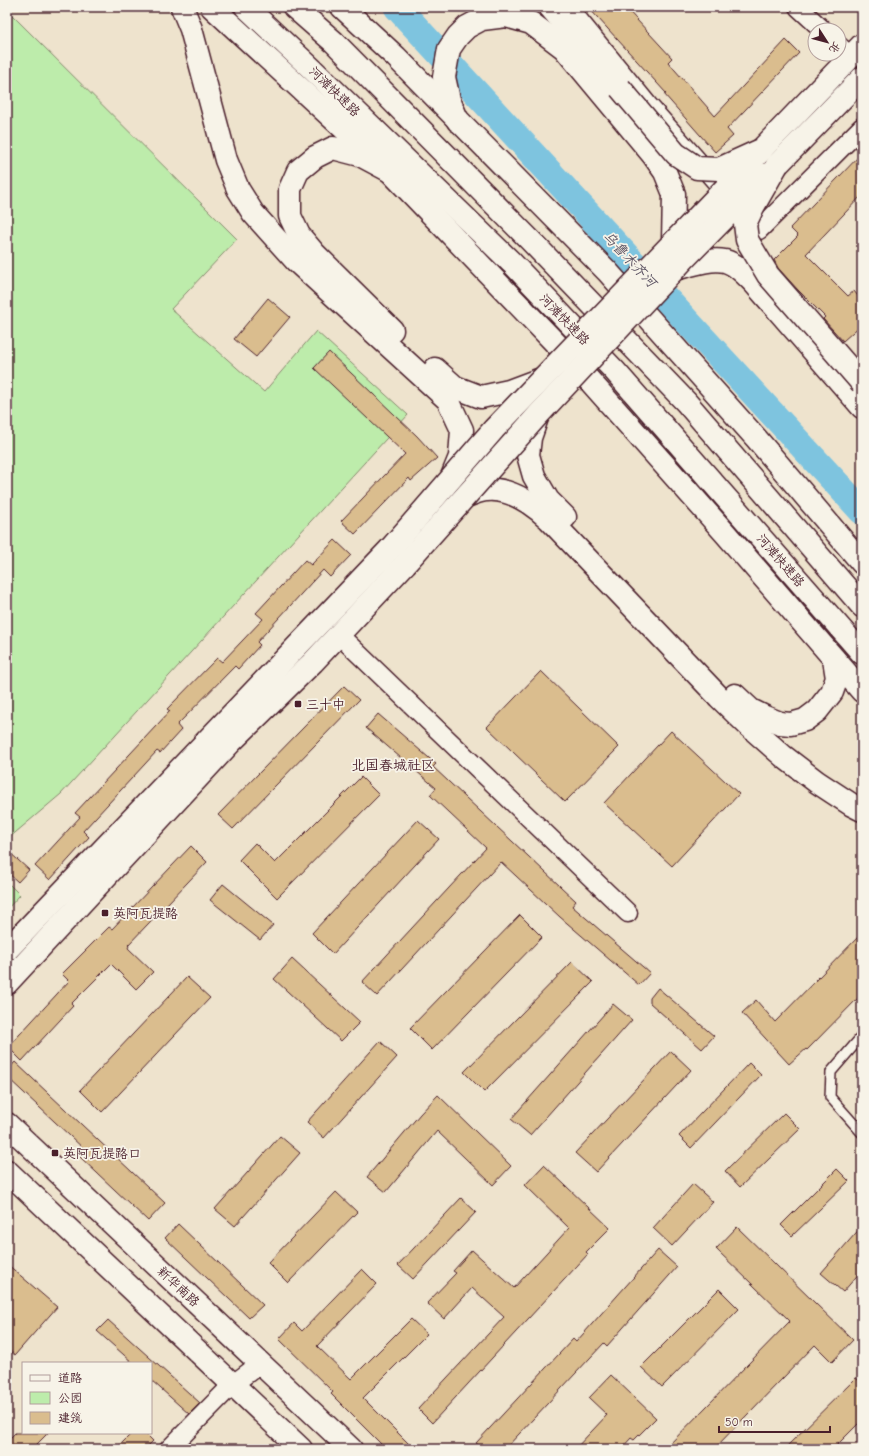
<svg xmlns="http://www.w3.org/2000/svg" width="869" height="1456" font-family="'Comic Neue','LXGW WenKai TC',sans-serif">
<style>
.green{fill:#bdecab;stroke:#84866b}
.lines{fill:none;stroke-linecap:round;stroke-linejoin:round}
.river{stroke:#7ec4df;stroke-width:27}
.building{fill:#dabd8e;stroke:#4a1f2b}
.lane-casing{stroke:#4a1f2b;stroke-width:12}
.street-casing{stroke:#4a1f2b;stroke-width:21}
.secondary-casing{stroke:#4a1f2b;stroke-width:25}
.highway-casing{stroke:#4a1f2b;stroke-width:25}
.lane{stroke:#f7f3e8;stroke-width:9}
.street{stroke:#f7f3e8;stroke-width:18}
.secondary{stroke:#f7f3e8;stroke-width:22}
.highway{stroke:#f7f3e8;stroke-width:22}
.secondary-bridge-casing{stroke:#4a1f2b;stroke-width:25;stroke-linecap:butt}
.highway-bridge-casing{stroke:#4a1f2b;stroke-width:25;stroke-linecap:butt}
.secondary-bridge{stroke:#f7f3e8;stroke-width:22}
.highway-bridge{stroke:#f7f3e8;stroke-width:22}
.poi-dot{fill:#4a1f2b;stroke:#f7f3e8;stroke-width:1.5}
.labels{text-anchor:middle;stroke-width:3.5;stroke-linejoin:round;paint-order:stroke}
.street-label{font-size:13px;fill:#4a1f2b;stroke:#f7f3e8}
.poi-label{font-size:13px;fill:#4a1f2b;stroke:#f7f3e8;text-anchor:start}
.water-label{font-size:14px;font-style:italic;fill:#5a5161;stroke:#f7f3e8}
.neighbourhood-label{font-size:14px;fill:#4a1f2b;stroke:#f7f3e8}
</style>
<rect width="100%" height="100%" fill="#eee3cd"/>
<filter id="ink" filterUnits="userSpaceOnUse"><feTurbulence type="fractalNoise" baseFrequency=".025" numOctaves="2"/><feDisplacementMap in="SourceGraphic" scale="8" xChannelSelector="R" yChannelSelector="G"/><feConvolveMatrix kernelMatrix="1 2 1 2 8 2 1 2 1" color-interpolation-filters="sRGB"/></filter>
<g filter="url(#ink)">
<!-- green -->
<g class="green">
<polygon points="7,10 237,239 171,309 264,392 316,331 408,415 61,794 9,838 7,836"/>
<polygon points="7,882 20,895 7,909"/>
</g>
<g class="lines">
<!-- river -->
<polyline class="river" points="397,7 862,511"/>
</g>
<!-- building -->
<g class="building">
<polygon points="588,7 625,7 672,58 668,62 715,116 786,40 799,53 727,129 733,136 715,152 664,94 666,93"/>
<polygon points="862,153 862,195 806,254 848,296 854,291 862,301 862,324 843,341 823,319 825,317 798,290 778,268 774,260 798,236 790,228"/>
<polygon points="268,298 290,317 256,357 234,339"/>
<polygon points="329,352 417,436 437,458 411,481 409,478 355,534 341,521 405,454 314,368"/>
<polygon points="335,540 351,555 330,577 323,570 257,642 260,645 238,669 235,666 177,725 181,730 160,753 157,751 83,831 89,837 50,880 35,866 80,817 75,813 170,711 167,709 217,658 222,662 263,619 256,613 305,560 311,565"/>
<polygon points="541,671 619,747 565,802 487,727"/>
<polygon points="344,686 359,700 233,829 218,815"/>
<polygon points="378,714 436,764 433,767 576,901 572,906 650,973 639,985 560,917 501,862 377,996 362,982 486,848 430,795 436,788 366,728"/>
<polygon points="671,731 739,794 672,866 604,803"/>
<polygon points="361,777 379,795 277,898 239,860 255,843 275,863"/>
<polygon points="418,820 439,839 333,954 312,933"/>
<polygon points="191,846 207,862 128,945 129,946 128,948 153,972 136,989 111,964 71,1004 73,1006 22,1061 8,1047 69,981 62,974 109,927 112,929"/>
<polygon points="7,850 29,870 18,882 7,872"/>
<polygon points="223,884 273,925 260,940 210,900"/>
<polygon points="520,915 542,937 432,1050 410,1028"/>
<polygon points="862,933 862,994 807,1050 806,1049 789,1064 742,1013 756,1000 775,1022"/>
<polygon points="292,959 360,1022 341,1041 274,979"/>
<polygon points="572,962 593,982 484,1092 464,1072"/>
<polygon points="187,977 210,998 102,1112 80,1090"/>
<polygon points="658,988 714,1036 702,1049 650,1003 650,998"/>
<polygon points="613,1004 632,1020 530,1135 511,1119"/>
<polygon points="380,1041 397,1057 324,1138 307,1122"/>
<polygon points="671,1051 691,1070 596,1172 575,1153"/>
<polygon points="15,1062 165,1203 148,1221 80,1157 86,1151 7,1077 7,1071"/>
<polygon points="749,1063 761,1075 691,1148 679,1136"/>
<polygon points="438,1095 511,1166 493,1185 437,1131 386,1192 367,1177 420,1114"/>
<polygon points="784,1113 800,1129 740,1187 725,1171"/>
<polygon points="280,1136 300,1153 235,1226 215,1209"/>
<polygon points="544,1165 610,1228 586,1252 588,1254 432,1423 418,1409 504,1317 472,1288 444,1319 427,1303 456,1273 453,1271 472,1250 514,1288 569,1228 525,1185"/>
<polygon points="837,1169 849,1181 792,1236 781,1225"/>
<polygon points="693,1184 713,1202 672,1246 653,1228"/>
<polygon points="336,1192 357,1212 288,1283 268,1263"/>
<polygon points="461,1198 476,1212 413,1279 398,1265"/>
<polygon points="178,1224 263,1305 249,1318 165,1238"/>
<polygon points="862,1226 862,1270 843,1292 821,1273"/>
<polygon points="737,1227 853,1340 832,1362 815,1345 714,1449 665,1449 790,1321 716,1249"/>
<polygon points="658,1250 677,1267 607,1346 604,1343 505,1449 483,1449 476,1443 573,1339 576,1342"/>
<polygon points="7,1264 57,1307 15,1355 7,1349"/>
<polygon points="362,1269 377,1284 317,1346 351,1379 411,1319 427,1334 363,1398 414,1449 386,1449 331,1394 333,1392 279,1339 294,1323 302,1331"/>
<polygon points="719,1289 739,1309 662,1387 641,1367"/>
<polygon points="108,1320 200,1403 189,1414 151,1380 151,1363 133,1363 97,1331"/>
<polygon points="611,1375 656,1418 634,1440 631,1438 621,1449 575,1449 607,1415 589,1398"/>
<polygon points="856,1378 862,1383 862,1420 833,1449 784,1449"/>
<polygon points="15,1433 48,1433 32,1449 7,1449 7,1441"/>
<polygon points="132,1433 145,1433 153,1441 145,1449 116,1449"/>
</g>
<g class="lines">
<defs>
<polyline id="lane" points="862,1036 831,1072 830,1097 862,1133"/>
<g id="street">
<polyline points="568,7 648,105 759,230 862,127"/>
<polyline points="798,7 823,30"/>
<polyline points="839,46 851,57"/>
<polyline points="339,635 628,913"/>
<polyline points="169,1449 232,1385 261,1363"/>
</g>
<g id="secondary">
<polyline points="212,7 390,171 565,353 725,533 862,691"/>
<polyline points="342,7 396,57 607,271 756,438 862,563"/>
<polyline points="761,150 862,45"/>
<polyline points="777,165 862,78"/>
<polyline points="7,950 391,548"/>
<polyline points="7,983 230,743 313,662 405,564"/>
<polyline points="7,1124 351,1449"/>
<polyline points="7,1171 301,1449"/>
</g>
<g id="highway">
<polyline points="182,7 191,29 226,160 238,189 253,213 296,261 448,400 462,430 460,457 451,479"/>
<polyline points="246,7 312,69 512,263 614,370 862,653"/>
<polyline points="294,7 334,42 530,240 686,402 862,606"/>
<polyline points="550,7 620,88"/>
<polyline points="458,121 449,100 444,77 449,49 458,36 467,27 482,19 506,16 531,23 564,48 653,155 665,172 674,194 673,241"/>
<polyline points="390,171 360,155 333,148 315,157 298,171 290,189 290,216 299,235 315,254 392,330"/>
<path d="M675 269C691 265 709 258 725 261 737 264 747 276 755 284L862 407"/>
<polyline points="435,369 455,387 481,397 509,391 541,379"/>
<polyline points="538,415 530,438 528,455 534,476 548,500 565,517"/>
<path d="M466 496C473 494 480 490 487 490 511 488 533 504 549 519L719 697 749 726 783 756 817 782 852 805 862 810"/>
<polyline points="735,695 751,710 765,717 780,723 791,724 805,720 817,711 832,692 837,678 834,659"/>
</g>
</defs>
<!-- lane casing -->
<use href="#lane" class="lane-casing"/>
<!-- street casing -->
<use href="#street" class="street-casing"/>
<!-- secondary casing -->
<use href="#secondary" class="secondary-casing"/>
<!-- highway casing -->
<use href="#highway" class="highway-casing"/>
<!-- lane -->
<use href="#lane" class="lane"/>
<!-- street -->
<use href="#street" class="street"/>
<!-- secondary -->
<use href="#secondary" class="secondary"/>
<!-- highway -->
<use href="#highway" class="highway"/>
<defs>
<g id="secondary-bridge">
<polyline points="391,548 494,429 761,151"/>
<polyline points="405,564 538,415 686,257 768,174"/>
</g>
<g id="highway-bridge">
<polyline points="620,88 676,154 697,168 719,169 761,150"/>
<polyline points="777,165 753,207 745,224 747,240 768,275 862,383"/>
</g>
</defs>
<!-- secondary-bridge casing -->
<use href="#secondary-bridge" class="secondary-bridge-casing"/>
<!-- highway-bridge casing -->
<use href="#highway-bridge" class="highway-bridge-casing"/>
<!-- secondary-bridge -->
<use href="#secondary-bridge" class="secondary-bridge"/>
<!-- highway-bridge -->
<use href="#highway-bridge" class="highway-bridge"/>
</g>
</g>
<!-- markers -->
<g class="poi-dot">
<rect x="294" y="700" width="8" height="8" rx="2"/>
<rect x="101" y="909" width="8" height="8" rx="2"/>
<rect x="51" y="1149" width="8" height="8" rx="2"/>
</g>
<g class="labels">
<!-- street labels -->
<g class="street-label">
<text transform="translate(335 91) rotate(44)" y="5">河滩快速路</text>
<text transform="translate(565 319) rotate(46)" y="5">河滩快速路</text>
<text transform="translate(781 560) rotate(49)" y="5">河滩快速路</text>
<text transform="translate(179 1286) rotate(43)" y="5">新华南路</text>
</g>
<!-- poi labels -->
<g class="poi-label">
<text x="306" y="709">三十中</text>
<text x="113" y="918">英阿瓦提路</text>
<text x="63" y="1158">英阿瓦提路口</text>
</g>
<!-- water labels -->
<g class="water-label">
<text transform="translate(630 259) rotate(47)" y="5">乌鲁木齐河</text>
</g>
<!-- neighbourhood labels -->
<g class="neighbourhood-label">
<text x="393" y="770">北国春城社区</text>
</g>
</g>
<!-- margin -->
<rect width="869" height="1456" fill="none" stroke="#f7f3e8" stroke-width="24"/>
<rect x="12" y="12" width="845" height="1432" fill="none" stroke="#4a1f2b" stroke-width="1.5" filter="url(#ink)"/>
<!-- legend -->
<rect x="22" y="1362" width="130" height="72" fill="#f7f3e8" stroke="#b29e9c"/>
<rect x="30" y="1375" width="20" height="6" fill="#f7f3e8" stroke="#b29e9c"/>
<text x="58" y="1382" font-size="12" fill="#4a1f2b">道路</text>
<rect x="30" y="1392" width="20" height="12" fill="#bdecab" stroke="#b29e9c"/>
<text x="58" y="1402" font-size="12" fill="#4a1f2b">公园</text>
<rect x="30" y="1412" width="20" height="12" fill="#dabd8e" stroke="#b29e9c"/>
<text x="58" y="1422" font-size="12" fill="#4a1f2b">建筑</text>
<!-- north arrow -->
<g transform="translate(827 42) rotate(126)"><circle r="19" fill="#f7f3e8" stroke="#b29e9c"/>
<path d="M0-3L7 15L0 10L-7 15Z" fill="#4a1f2b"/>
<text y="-6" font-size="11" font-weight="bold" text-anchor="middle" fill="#4a1f2b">北</text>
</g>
<!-- scale -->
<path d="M719 1426v6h111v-6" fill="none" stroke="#4a1f2b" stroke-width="2"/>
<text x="725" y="1426" font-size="12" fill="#4a1f2b" stroke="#f7f3e8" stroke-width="3" paint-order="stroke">50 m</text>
</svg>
